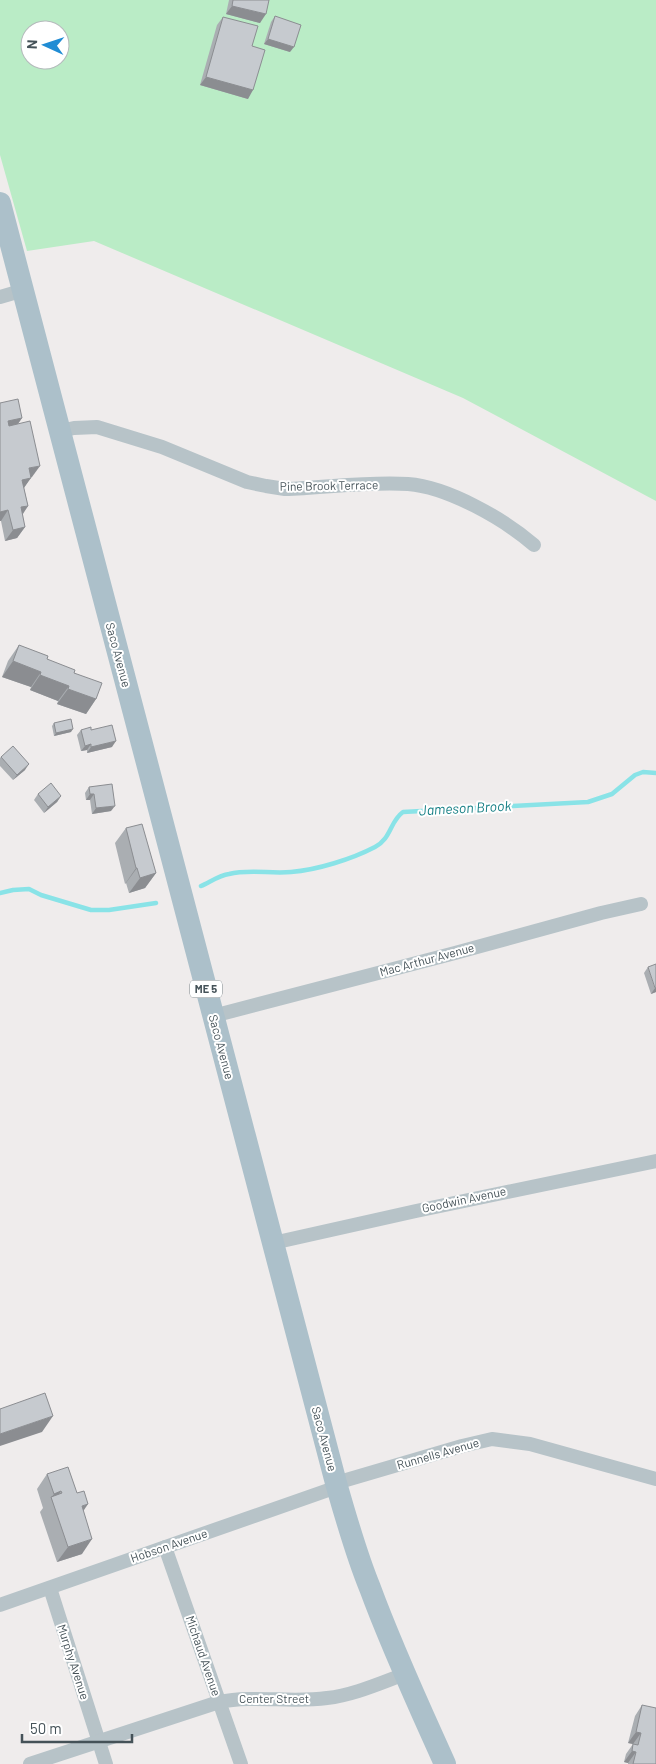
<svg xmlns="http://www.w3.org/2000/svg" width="656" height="1764" font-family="Barlow,sans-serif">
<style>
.green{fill:#baecc6;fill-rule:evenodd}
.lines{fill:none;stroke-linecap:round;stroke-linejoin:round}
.stream{stroke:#89e3e7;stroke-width:4.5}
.minor{stroke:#b7c3c8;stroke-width:14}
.primary{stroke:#acc0ca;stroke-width:22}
.wall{fill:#aaaeb2}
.shaded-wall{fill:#8b8d91}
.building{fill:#c6cacf;stroke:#8b8d91}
.labels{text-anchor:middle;stroke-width:4;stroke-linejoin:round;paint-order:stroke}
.shield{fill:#fff;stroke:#7d868a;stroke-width:1}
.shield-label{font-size:11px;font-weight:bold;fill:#455258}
.street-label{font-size:12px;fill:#455258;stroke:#fff}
.water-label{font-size:14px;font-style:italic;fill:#127d83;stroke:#fff}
</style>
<rect width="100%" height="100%" fill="#efecec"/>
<!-- green -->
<path class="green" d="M0 0H656V501L463 398 94 241 27 251 0 155ZM30 30H60V60H30Z"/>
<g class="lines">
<!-- stream -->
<g class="stream">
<path d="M201 886C210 882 220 875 229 874 249 869 271 874 291 872 317 870 352 859 375 847 391 839 390 821 403 812L588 802 612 794 635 775 643 772 656 773"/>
<polyline points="0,893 13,890 29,889 41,895 91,910 109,910 156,903"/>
</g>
<!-- minor -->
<g class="minor">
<polyline points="0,297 24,290"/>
<path d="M60 431 74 428 97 427 162 447 247 482 266 486 285 489C324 488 369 481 408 484 448 487 504 519 534 545"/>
<polyline points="213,1016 455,953 601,913 641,904"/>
<polyline points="273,1243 416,1211 656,1161"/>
<polyline points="336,1483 462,1446 492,1439 530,1444 656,1479"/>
<polyline points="165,1547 241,1764"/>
<polyline points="50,1588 106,1764"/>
<polyline points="0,1605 337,1487"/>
<path d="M30 1764 219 1702C255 1695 291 1703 327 1698 354 1695 380 1683 405 1674"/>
</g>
<!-- primary -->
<path class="primary" d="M0 203 336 1483C346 1518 356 1554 370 1588 392 1648 419 1706 445 1764"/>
</g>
<!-- wall -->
<g class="wall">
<polygon points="229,0 269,0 260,23 226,14"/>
<polygon points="275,16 290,52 264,44 271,22"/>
<polygon points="223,17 252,46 248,99 200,85 217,25"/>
<polygon points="0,403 22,418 18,424 32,477 31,477 24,488 28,506 22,514 25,527 17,538 5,541 1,521"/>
<polygon points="19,645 74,673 96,699 86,714 57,704 58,701 30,690 31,687 2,677 8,661"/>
<polygon points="54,723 71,732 54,736 52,726"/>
<polygon points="81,730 91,730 112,747 87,753 87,750 81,751 77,735"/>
<polygon points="1,757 25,770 13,780 0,766 0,758"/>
<polygon points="89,787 111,811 92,814 90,800 86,800 85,793"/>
<polygon points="38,794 61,796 57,802 44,813 34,800"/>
<polygon points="126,828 156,873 145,888 129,893 126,883 125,884 115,843"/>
<polygon points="648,967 656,992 651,994 644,973"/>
<polygon points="47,1474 83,1511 82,1554 57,1562 40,1512 43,1508 37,1489"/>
<polygon points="642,1705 656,1764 628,1764 628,1763 624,1762 626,1754 633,1744 628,1743 635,1716"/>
</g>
<!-- shaded-wall -->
<g class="shaded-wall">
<polygon points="232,6 266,14 260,23 226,14"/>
<polygon points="268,39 294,47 290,52 264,44"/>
<polygon points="206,77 253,90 248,99 200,85"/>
<polygon points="22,418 14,429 0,432 8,421"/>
<polygon points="40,466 32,477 22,479 29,468"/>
<polygon points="31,478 23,489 22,480"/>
<polygon points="28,506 21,517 21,507"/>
<polygon points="8,510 1,521 0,521 0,512"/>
<polygon points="25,527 17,538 5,541 13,530"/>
<polygon points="13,661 41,672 31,687 2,677"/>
<polygon points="40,675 69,686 58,701 30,690"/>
<polygon points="68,689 96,699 86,714 57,704"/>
<polygon points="73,729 71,732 54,736 56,733"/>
<polygon points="116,741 112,747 87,753 91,747"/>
<polygon points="91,744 87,750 81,751 85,746"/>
<polygon points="29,764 25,770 13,780 17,775"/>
<polygon points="90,794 94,794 90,800 86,800"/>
<polygon points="61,796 57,802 44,813 48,807"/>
<polygon points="115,806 111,811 92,814 96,808"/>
<polygon points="136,868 137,868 126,883 125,884"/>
<polygon points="156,873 145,888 129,893 140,878"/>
<polygon points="655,988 656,988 656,992 651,994"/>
<polygon points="53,1416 42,1432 0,1446 0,1434"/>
<polygon points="61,1491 53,1503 51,1498 54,1494"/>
<polygon points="88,1504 78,1519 82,1506"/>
<polygon points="92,1539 82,1554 57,1562 68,1547"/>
<polygon points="636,1732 641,1733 633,1744 628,1743"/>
<polygon points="632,1751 636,1752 628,1763 624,1762"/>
</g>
<!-- building -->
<g class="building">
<polygon points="233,0 269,0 266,14 232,6"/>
<polygon points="275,16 301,25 294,47 268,39"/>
<polygon points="223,17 258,26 252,46 265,50 253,90 206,77"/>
<polygon points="18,399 22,418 8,421 9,426 30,421 40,466 29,468 31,478 22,480 28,506 21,507 25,527 13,530 8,510 0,512 0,403"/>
<polygon points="19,645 48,656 47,659 75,670 74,673 102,683 96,699 68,689 69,686 40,675 41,672 13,661"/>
<polygon points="71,719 73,729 56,733 54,723"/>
<polygon points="112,725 116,741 91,747 91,744 85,746 81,730 91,727 91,730"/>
<polygon points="13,746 29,764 17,775 1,757"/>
<polygon points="51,783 61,796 48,807 38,794"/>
<polygon points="112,784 115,806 96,808 94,794 90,794 89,787"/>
<polygon points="142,824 156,873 140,878 137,868 136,868 126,828"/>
<polygon points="656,964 656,988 655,988 648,967"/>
<polygon points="45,1393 53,1416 0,1434 0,1409"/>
<polygon points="68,1467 77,1493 84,1491 88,1504 82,1506 92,1539 68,1547 51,1497 62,1493 61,1491 54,1494 47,1474"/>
<polygon points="642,1705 656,1708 656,1764 633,1764 636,1752 632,1751 633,1744 638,1745 641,1733 636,1732"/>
</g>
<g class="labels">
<!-- shield labels -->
<rect class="shield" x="190" y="980.5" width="32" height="17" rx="4"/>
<g class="shield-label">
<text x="206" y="993">ME 5</text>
</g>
<!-- street labels -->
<g class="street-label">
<text transform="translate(329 486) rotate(-1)" y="4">Pine Brook Terrace</text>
<text transform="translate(118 655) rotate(75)" y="4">Saco Avenue</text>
<text transform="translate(427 960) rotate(-15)" y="4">Mac Arthur Avenue</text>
<text transform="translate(221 1047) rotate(75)" y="4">Saco Avenue</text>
<text transform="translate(464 1200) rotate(-12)" y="4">Goodwin Avenue</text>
<text transform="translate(324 1439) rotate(75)" y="4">Saco Avenue</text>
<text transform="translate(438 1454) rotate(-16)" y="4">Runnells Avenue</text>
<text transform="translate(169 1546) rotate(-19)" y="4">Hobson Avenue</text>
<text transform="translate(203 1656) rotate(71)" y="4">Michaud Avenue</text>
<text transform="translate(73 1662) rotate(72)" y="4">Murphy Avenue</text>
<text x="274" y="1703">Center Street</text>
</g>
<!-- water labels -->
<g class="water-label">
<text transform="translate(465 808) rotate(-3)" y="5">Jameson Brook</text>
</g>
</g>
<!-- north arrow -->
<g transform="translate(45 45) rotate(273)"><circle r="24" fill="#ffffff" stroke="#b5babc"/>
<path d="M0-4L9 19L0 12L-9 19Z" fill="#208cd4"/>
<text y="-8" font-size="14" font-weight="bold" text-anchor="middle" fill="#455258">N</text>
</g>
<!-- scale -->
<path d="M22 1734v8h110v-8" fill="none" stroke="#455258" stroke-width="2.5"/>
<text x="30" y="1734" font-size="15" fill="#455258" stroke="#ffffff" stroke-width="4" paint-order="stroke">50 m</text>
</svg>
